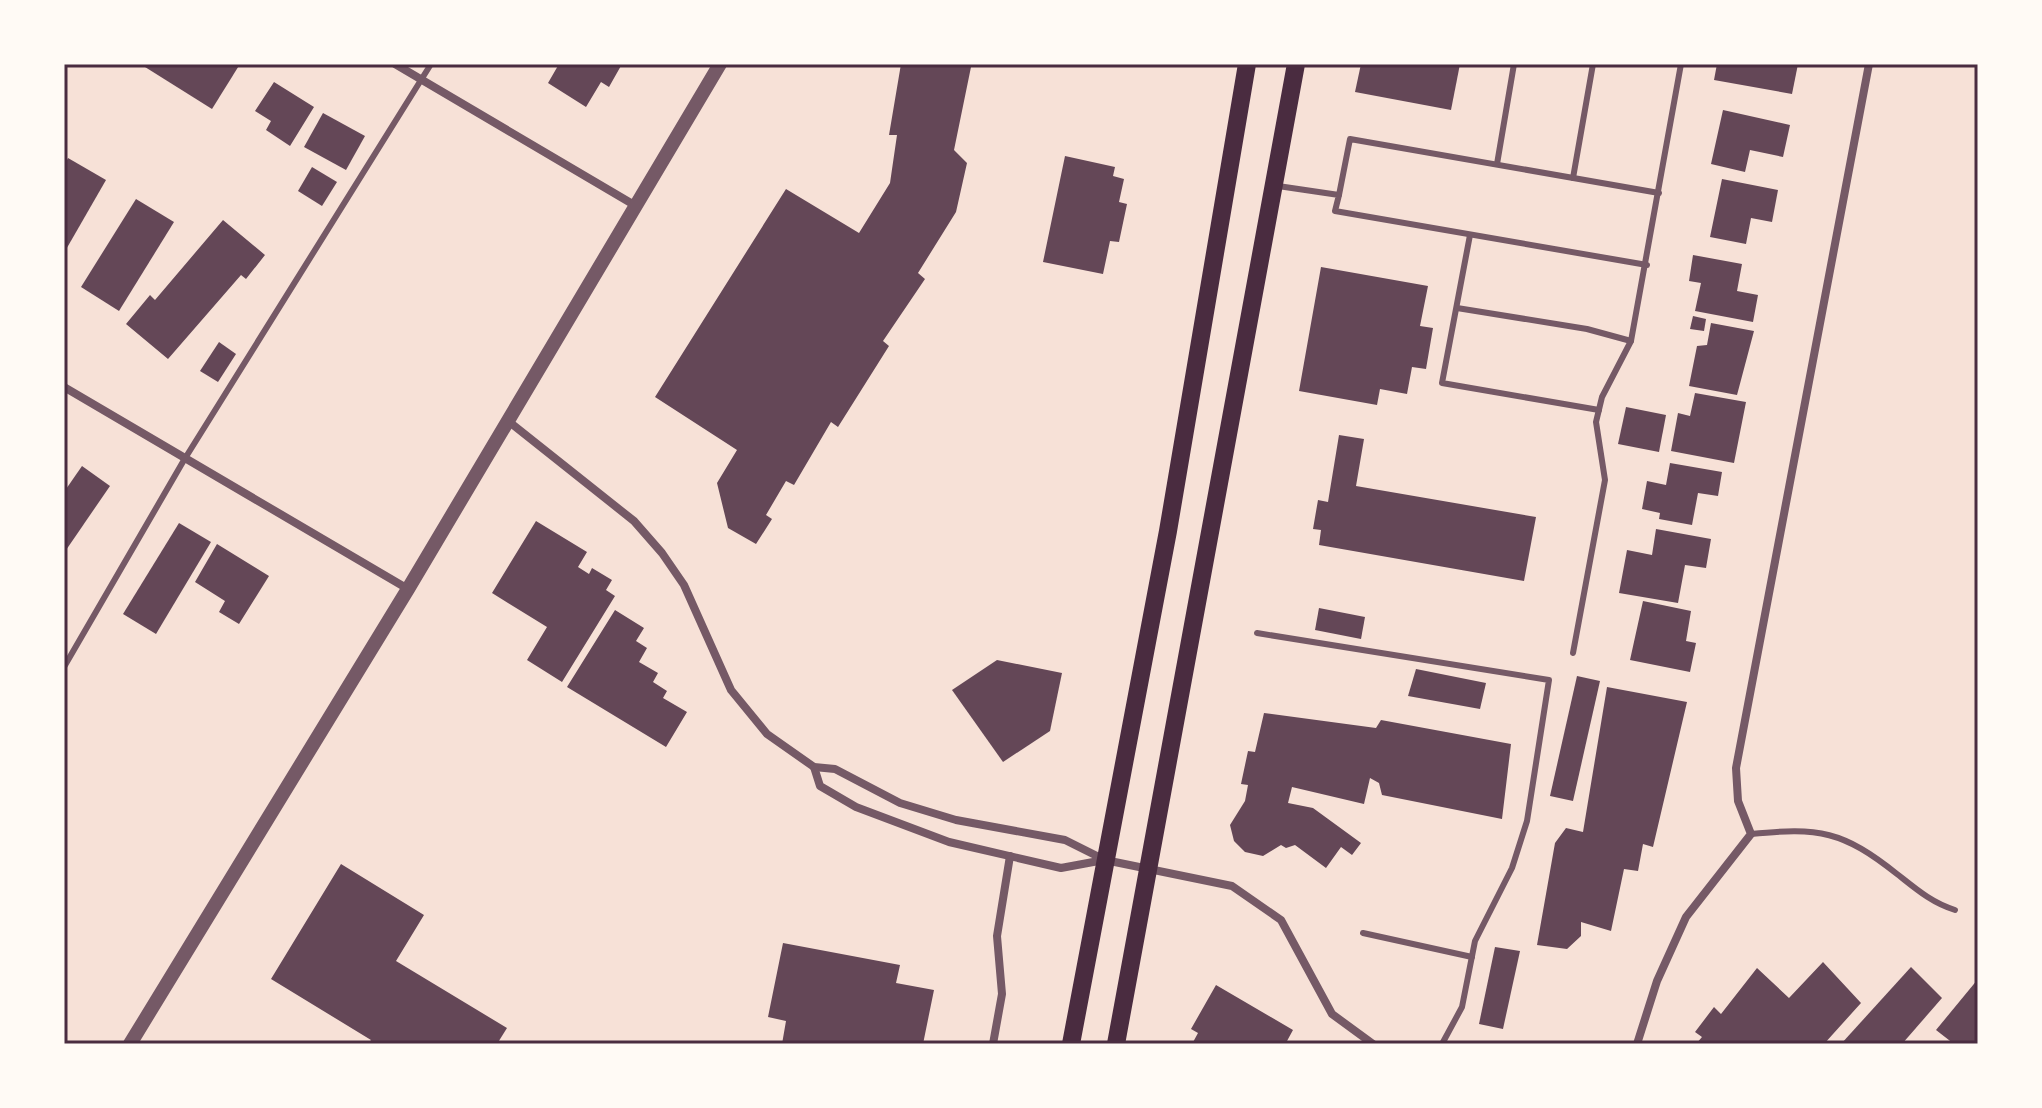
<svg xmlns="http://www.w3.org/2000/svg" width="2042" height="1108" font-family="Signika,sans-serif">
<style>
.building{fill:#644757}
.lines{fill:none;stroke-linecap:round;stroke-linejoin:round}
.service{stroke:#755966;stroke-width:6}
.minor{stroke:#755966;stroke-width:8}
.tertiary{stroke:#755966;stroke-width:14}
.primary{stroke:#4a2c40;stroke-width:18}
.neatline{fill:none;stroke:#4a2c40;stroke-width:3}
</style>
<rect width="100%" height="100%" fill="#f7e1d7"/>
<!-- building -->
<g class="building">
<polygon points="147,64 240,64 212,109 145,67"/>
<polygon points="559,64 622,64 609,87 601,82 586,107 548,83"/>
<polygon points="901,64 975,64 971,67 954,150 967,163 956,212 918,273 925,279 883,341 889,346 838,427 831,422 794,485 786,481 766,515 772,519 756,544 728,528 717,483 737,450 655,397 786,189 859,233 890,183 897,135 889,135"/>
<polygon points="1361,64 1460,64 1451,110 1355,92"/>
<polygon points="1717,64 1798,64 1792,94 1714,80"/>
<polygon points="274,82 314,107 290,146 266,130 271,121 255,111"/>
<polygon points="1723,110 1790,125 1783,157 1750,150 1745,172 1711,164"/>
<polygon points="323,113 365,136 346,170 304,147"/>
<polygon points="1065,156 1115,167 1113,176 1124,179 1119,202 1127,204 1119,242 1110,241 1103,274 1043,262"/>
<polygon points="68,158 106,180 64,253 64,166"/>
<polygon points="312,167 337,182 322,206 298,191"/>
<polygon points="1722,179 1778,190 1772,222 1751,218 1746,244 1710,237"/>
<polygon points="136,199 174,222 119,311 81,287"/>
<polygon points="223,220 265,255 246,279 241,275 168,359 126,324 150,295 155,300"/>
<polygon points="1693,255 1742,264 1737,291 1758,295 1753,322 1695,311 1701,283 1689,281"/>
<polygon points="1321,267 1428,286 1420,326 1433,328 1426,369 1412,367 1407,394 1380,389 1377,405 1299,391"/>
<polygon points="1693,316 1706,319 1704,331 1690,329"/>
<polygon points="1711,323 1754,331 1737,395 1689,386 1697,346 1707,345"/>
<polygon points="219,342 236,354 218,382 200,371"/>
<polygon points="1695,393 1746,402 1734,463 1671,451 1678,413 1690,416"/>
<polygon points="1626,407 1666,415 1659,452 1618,444"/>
<polygon points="1339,435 1364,439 1356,486 1536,517 1524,581 1319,545 1321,530 1313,529 1318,500 1328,502"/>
<polygon points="1670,463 1722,472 1718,496 1698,493 1692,525 1659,519 1660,513 1642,509 1647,481 1666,485"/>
<polygon points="82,466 110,486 64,553 64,492"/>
<polygon points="536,521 587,552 578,567 589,574 592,568 612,580 606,590 615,596 562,682 527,660 547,627 492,593"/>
<polygon points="179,523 211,542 156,634 123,614"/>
<polygon points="1656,529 1711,539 1706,568 1685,565 1678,603 1619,593 1627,550 1652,555"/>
<polygon points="217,544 269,576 239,624 219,612 225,601 195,582"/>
<polygon points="1643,601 1691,611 1686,641 1696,643 1690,672 1630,660"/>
<polygon points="1319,608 1365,617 1361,639 1315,630"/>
<polygon points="615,610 644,628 636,641 647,648 639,662 658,673 653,682 667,691 663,698 687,712 666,747 567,687"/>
<polygon points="997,660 1062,673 1050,731 1003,762 952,690"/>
<polygon points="1416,669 1486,683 1480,709 1408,696"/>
<polygon points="1577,676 1600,681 1573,801 1550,796"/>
<polygon points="1607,687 1687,702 1653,847 1643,844 1638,871 1624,869 1611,931 1581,922 1581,936 1567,949 1537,945 1555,843 1566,828 1583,832"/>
<polygon points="1264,713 1376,728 1381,720 1511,744 1502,819 1382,795 1379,783 1370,778 1364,804 1292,787 1288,803 1313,808 1361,843 1352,855 1341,847 1326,868 1295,845 1286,848 1281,845 1263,856 1245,852 1234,841 1230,825 1245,801 1248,785 1241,784 1248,751 1255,752"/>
<polygon points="341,864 424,915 396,961 507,1028 497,1044 368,1044 371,1040 271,979"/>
<polygon points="783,943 900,965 896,983 934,990 923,1044 782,1044 786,1021 768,1017"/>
<polygon points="1495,947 1520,951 1503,1029 1479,1024"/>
<polygon points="1823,962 1861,1003 1824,1044 1696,1044 1702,1037 1695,1032 1714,1007 1721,1014 1757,968 1789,998"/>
<polygon points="1911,967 1942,998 1902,1044 1841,1044"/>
<polygon points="1978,979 1978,1044 1954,1044 1936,1030"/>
<polygon points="1216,985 1293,1030 1287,1041 1292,1044 1192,1044 1198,1033 1191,1029"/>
</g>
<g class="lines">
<!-- service -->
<g class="service">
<polyline points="1497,164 1514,64"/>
<polyline points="1573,178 1593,64"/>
<polyline points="1278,186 1339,195 1335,211 1647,265"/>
<polyline points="1339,195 1350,139 1659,193"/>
<polyline points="1470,235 1442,383 1599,410"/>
<polyline points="1457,308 1587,329 1631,341"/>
<polyline points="1257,633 1549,680 1527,821 1512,868 1475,941 1462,1007 1442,1044"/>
<polyline points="1573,653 1605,480 1596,422 1602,397 1631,341 1681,64"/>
<polyline points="64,667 184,460 431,64"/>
<path d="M1751 834C1819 827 1843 831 1897 874 1916 889 1932 903 1955 910"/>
<polyline points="1363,933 1472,957"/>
</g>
<!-- minor -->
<g class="minor">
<polyline points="395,64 636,206"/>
<polyline points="64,387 408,589"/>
<polyline points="508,421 634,521 662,553 684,585 731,690 767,734 814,767 835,769 900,803 956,820 1065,840 1105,860 1232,886 1281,920 1332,1014 1373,1044"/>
<polyline points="814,767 820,786 856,807 949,842 1061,868 1104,860"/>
<polyline points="993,1044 1002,994 997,936 1010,856"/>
<polyline points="1637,1044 1657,981 1686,917 1751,834 1738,801 1736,768 1869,64"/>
</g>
<!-- tertiary -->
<polyline class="tertiary" points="130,1044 408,589 720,64"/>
<!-- primary -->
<g class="primary">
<polyline points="1071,1044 1168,531 1247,64"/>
<polyline points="1116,1044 1296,64"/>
</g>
</g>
<!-- border -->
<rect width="2042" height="1108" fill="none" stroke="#fffaf5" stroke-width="132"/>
<rect x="66" y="66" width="1910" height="976" class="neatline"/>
</svg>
